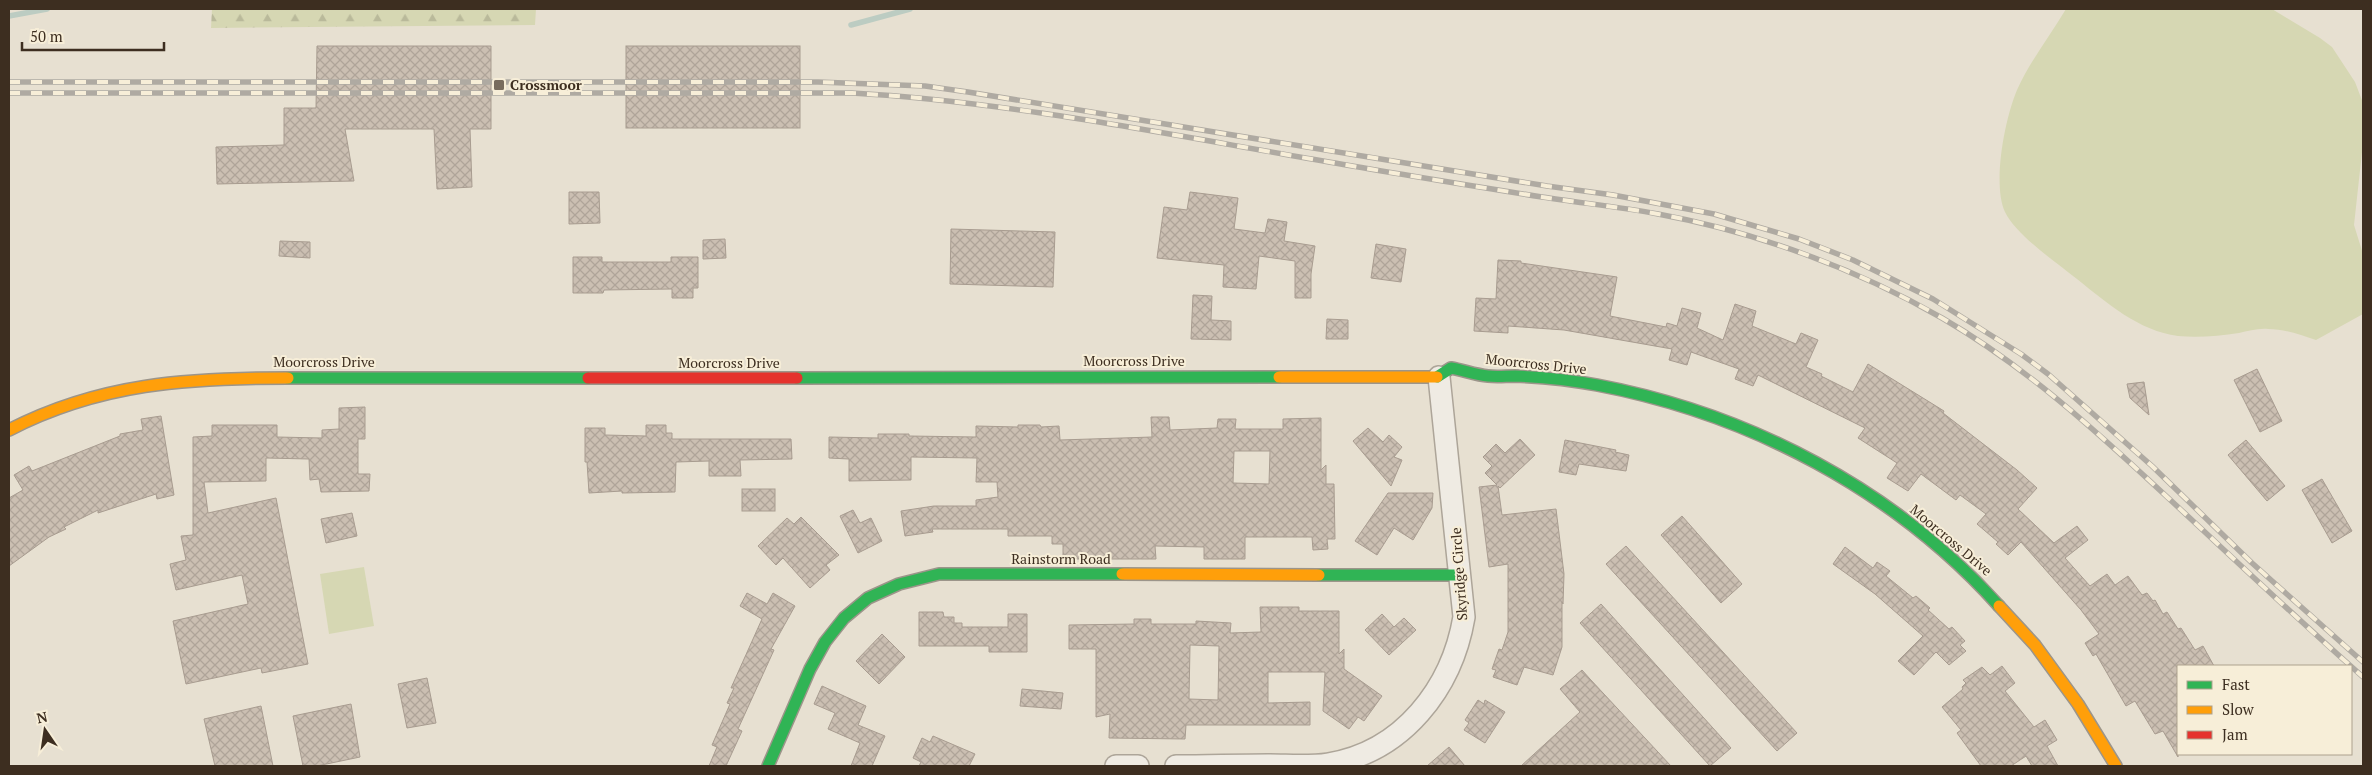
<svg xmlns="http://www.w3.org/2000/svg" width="2372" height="775" font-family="'PT Serif',serif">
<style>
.forest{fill:url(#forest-firs)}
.pitch{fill:#d6d7b3}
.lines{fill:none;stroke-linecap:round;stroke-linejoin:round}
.stream{stroke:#bcccc2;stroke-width:5.5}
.building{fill:url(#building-cross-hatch);stroke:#a89c90;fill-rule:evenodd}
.street-casing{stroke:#ada599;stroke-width:24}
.fast-casing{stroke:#9c958a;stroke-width:14}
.slow-casing{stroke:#9c958a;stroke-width:14}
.jam-casing{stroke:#9c958a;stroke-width:14}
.street{stroke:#efebe3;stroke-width:21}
.fast{stroke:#30b455;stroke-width:11}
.slow{stroke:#ff9f0a;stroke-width:11}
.jam{stroke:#e5322d;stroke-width:11}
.rail-casing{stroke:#afaaa2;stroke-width:5.5}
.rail{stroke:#f7eed8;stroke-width:4;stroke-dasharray:11;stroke-linecap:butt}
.poi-dot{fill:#786c5e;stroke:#f7eed8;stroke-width:2}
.labels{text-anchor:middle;stroke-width:4;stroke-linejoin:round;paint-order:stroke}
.poi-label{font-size:14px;font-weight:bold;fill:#3d2e20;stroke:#f7eed8;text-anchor:start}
.street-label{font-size:14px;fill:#3d2e20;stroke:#f7eed8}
</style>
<defs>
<pattern id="forest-firs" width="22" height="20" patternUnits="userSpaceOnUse" patternTransform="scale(1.25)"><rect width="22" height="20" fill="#d6d7b3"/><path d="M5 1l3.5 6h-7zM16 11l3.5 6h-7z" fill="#b9b99a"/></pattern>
<pattern id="building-cross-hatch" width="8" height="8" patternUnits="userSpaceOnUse" patternTransform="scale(1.25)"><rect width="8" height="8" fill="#cbbfb2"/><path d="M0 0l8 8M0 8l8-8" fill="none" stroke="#afa499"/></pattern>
</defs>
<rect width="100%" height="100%" fill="#e7e0d1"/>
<!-- forest -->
<polygon class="forest" points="212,9 536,9 535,25 211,28"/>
<!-- pitch -->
<g class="pitch">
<path d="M2066 9H2272L2320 38 2332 47 2355 82 2363 103V143L2354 225 2363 254V314L2316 340C2300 335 2285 329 2268 329 2259 328 2248 331 2239 333 2219 336 2198 338 2178 336 2139 331 2107 303 2077 279 2057 263 2016 235 2005 212 1992 184 2005 118 2017 90 2030 61 2050 36 2066 9Z"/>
<polygon points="364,567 374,626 329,634 320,574"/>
</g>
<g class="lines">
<!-- stream -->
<g class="stream">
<polyline points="9,16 47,9"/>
<polyline points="851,25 910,9"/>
</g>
</g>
<!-- building -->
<g class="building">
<polygon points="317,46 491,46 491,129 470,129 472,187 437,189 434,129 345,129 354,181 217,184 216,147 284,145 284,108 316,108"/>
<rect x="626" y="46" width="174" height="82"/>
<polygon points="569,192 599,192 600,223 569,224"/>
<polygon points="1190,192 1238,198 1234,229 1265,233 1268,219 1287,222 1284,241 1315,246 1311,274 1311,298 1295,298 1295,261 1259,256 1256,289 1223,287 1224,265 1157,258 1164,207 1187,210"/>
<polygon points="951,229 1055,232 1053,287 950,284"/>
<polygon points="725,239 726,258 703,259 703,240"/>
<polygon points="280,241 310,242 310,258 279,256"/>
<polygon points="1376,244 1406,249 1401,282 1371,278"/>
<polygon points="573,257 602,257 602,262 671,262 671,257 698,257 698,288 693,288 693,298 672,298 672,289 604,290 603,293 573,293"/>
<polygon points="1498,260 1521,261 1521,263 1617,277 1610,316 1666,327 1667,323 1677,326 1682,308 1701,313 1697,328 1723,340 1735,304 1756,311 1752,326 1796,344 1801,333 1818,340 1806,367 1822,374 1821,376 1853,392 1868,364 1944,411 1943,413 2017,470 2037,488 2018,509 2054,543 2077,526 2088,540 2065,558 2090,586 2107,574 2115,585 2128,576 2142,595 2147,593 2153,601 2155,600 2163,614 2167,612 2178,629 2181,628 2195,650 2203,646 2214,666 2178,666 2178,757 2163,731 2155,734 2135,701 2126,706 2096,654 2093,656 2085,643 2099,634 2081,610 2021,542 2008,555 1996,544 1998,542 1977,524 1986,514 1960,495 1956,500 1921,474 1908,491 1887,478 1897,463 1858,438 1865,428 1758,375 1753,386 1735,379 1739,369 1691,352 1687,365 1669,360 1672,349 1564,330 1508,326 1508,333 1474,331 1476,298 1496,299"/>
<polygon points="1193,295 1212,296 1211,320 1231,321 1231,340 1191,339"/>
<polygon points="1327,319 1348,320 1348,339 1326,339"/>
<polygon points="2257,369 2282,421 2260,432 2234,380"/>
<polygon points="2144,382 2149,415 2130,398 2127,384"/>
<polygon points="365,407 365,439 358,439 358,474 370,474 369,491 321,492 319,479 310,480 309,459 266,458 266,481 204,482 208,513 276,498 308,664 262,673 261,668 186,684 173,621 248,604 242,575 176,590 170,564 186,560 181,536 193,535 193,437 212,436 212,425 277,425 277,437 322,438 322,430 339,429 339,408"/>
<polygon points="161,416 174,495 157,499 156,494 98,513 98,510 64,527 66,529 49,537 9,566 9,498 23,490 14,475 29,466 32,471 120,436 120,434 143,430 141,419"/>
<path d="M1151 417H1169L1170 430 1217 428 1218 419H1236L1235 429H1283V419L1321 418V470L1326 465V484H1334L1335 539H1327L1328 549 1313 550 1312 537H1245V559H1204V547L1155 546 1156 559H1063V544H1052V536H1008V529H932L933 532 905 536 901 511 934 506H976V500L998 497 997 482H976L977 458 911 457V480L849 481V459L829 458V437L878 438V434H909V436L976 437V426L1018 427V425H1040L1041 427 1059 426 1060 440 1152 437ZM1234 451H1270L1269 484 1233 483Z"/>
<polygon points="646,425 666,425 666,433 672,433 672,439 791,439 792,459 740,460 741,476 709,476 709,461 676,462 675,492 622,493 622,491 589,493 587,462 585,462 585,428 605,428 605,435 646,436"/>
<polygon points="1368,428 1383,442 1389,435 1402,447 1394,457 1402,460 1391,486 1353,441"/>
<polygon points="1520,439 1535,455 1500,488 1498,486 1502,515 1556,509 1564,574 1563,604 1562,602 1562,647 1553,675 1524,667 1517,685 1493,677 1496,670 1492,669 1499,649 1502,650 1508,632 1508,564 1489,567 1479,487 1497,485 1485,473 1492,466 1483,457 1496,444 1505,453"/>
<polygon points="1565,440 1616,450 1615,452 1629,455 1626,471 1579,464 1576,475 1559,472"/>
<polygon points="2246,440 2285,486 2267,501 2228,455"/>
<polygon points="2322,479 2352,531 2332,543 2302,490"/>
<rect x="742" y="489" width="33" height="22"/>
<polygon points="1388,493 1433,493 1432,508 1413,540 1394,528 1377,555 1355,541"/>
<polygon points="853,510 860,523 871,518 882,541 858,553 840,516"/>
<polygon points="352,513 357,536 326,543 321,519"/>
<polygon points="1682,516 1742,584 1721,603 1661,535"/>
<polygon points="801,517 839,555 826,565 830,570 810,588 783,558 776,565 758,546 787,518 794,524"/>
<polygon points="1626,546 1797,733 1777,751 1606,564"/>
<polygon points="1845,547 1873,568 1877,562 1890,571 1886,576 1913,598 1916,596 1930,608 1928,610 1949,629 1952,627 1965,641 1960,645 1966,651 1949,665 1936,652 1914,675 1898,661 1923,636 1875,594 1833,564"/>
<polygon points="747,593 767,604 773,593 795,606 771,649 774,650 738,729 742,731 726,766 709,766 717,747 712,745 730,704 727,703 734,688 731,688 762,619 740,606"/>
<polygon points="1601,604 1731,748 1710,766 1580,623"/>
<path d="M1260 607H1299V611H1339V654L1344 649V669L1382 696 1364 721 1358 717 1349 729 1323 711 1325 672H1268V703L1310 702V725H1186L1185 739 1109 738 1110 714 1096 717V649H1069V625L1134 624V619H1151V624H1196V621L1231 623 1230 633 1261 632ZM1190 645 1219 646 1218 700 1189 699Z"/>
<polygon points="919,612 943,612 944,617 954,617 954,623 962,623 962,627 1008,627 1008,614 1027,614 1027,652 989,652 989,646 919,646"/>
<polygon points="1382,614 1394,627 1404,618 1416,630 1389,655 1365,630"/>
<polygon points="882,634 905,657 879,684 856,661"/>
<polygon points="2002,666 2015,683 2005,691 2034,727 2045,720 2057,740 2047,746 2058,766 2032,766 2026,756 2011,766 1981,766 1957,733 1961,730 1942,707 1963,689 1962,687 1966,683 1963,680 1982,667 1990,675"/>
<polygon points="1582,670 1590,679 1671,766 1521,766 1580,712 1560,689"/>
<polygon points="427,678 436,723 407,728 398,684"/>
<polygon points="822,686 866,706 858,725 885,736 872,766 851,766 860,743 828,729 835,713 814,704"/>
<polygon points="1022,689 1063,693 1061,709 1020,706"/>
<polygon points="1478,700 1484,704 1485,700 1505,712 1485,743 1464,730 1469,723 1465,720"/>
<polygon points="351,704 360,757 317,766 303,766 293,716"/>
<polygon points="261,706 273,766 215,766 204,719"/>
<polygon points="933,736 975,754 969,766 919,766 921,762 913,758 922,738 930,742"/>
<polygon points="1449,747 1465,766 1427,766"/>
</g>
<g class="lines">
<defs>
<g id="street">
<polyline points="1116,766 1138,766"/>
<path d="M1176 766C1207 766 1237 765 1268 765 1288 765 1309 767 1328 764 1403 752 1452 688 1464 617L1439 377"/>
</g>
<g id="fast">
<path d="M1437 377 1451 368C1463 370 1476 375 1488 376 1497 377 1506 376 1515 376 1542 377 1571 380 1597 385 1750 414 1895 490 1999 606"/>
<polyline points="288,378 588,378"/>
<polyline points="797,378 1279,377"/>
<polyline points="1319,575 1459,575"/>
<polyline points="768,766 810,669 825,642 844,618 868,598 899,584 939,574 1122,574"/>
</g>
<g id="slow">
<polyline points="1279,377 1437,377"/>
<path d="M9 430C100 383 188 378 288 378"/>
<polyline points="1122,574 1319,575"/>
<polyline points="1999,606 2035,645 2078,704 2116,766"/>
</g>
<polyline id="jam" points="588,378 797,378"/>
</defs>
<!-- street casing -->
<use href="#street" class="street-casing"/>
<!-- fast casing -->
<use href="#fast" class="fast-casing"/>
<!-- slow casing -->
<use href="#slow" class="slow-casing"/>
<!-- jam casing -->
<use href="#jam" class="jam-casing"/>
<!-- street -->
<use href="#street" class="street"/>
<!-- fast -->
<use href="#fast" class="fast"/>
<!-- slow -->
<use href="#slow" class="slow"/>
<!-- jam -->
<use href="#jam" class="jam"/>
<defs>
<g id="rail">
<polyline points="9,82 818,82 925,86 968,92 1547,186 1613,195 1714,214 1799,239 1853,260 1933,299 2021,354 2048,374 2152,466 2252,563 2363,662"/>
<path d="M9 93H852C1014 102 1175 136 1335 163 1404 175 1473 186 1542 197 1581 203 1620 207 1658 214 1756 232 1855 268 1942 318 2025 366 2095 430 2165 495 2231 556 2296 618 2363 677"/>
</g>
</defs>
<!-- rail casing -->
<use href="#rail" class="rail-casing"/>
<!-- rail -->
<use href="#rail" class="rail"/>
</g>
<!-- markers -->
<rect class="poi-dot" x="493" y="79" width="12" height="12" rx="2.5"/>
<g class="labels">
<!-- poi labels -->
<g class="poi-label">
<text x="510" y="90">Crossmoor</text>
</g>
<!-- street labels -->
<g class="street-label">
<text x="1134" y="366">Moorcross Drive</text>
<text x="324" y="367">Moorcross Drive</text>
<text x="729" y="368">Moorcross Drive</text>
<text transform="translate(1536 364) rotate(6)" y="5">Moorcross Drive</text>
<text transform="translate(1951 540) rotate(40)" y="5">Moorcross Drive</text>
<text x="1061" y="564">Rainstorm Road</text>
<text transform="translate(1459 574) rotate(-94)" y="5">Skyridge Circle</text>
</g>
</g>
<!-- border -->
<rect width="2372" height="775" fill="none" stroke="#3d2e20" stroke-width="20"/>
<!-- legend -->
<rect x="2177" y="665" width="175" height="90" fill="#f7eed8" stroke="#ada18e"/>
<rect x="2187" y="681" width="25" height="8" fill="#30b455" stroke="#ada18e"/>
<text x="2222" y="690" font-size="15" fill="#3d2e20">Fast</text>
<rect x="2187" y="706" width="25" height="8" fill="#ff9f0a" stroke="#ada18e"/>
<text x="2222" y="715" font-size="15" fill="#3d2e20">Slow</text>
<rect x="2187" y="731" width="25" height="8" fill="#e5322d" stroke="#ada18e"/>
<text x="2222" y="740" font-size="15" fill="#3d2e20">Jam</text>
<!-- north arrow -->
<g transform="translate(45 730) rotate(347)" stroke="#f7eed8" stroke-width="4" paint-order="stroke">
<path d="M0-4L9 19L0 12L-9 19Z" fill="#3d2e20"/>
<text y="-8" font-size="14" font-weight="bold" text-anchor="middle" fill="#3d2e20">N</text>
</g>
<!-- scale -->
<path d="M22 42v8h142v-8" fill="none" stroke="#3d2e20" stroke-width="2.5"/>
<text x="30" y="42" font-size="15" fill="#3d2e20" stroke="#f7eed8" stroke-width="4" paint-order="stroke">50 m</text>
</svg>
